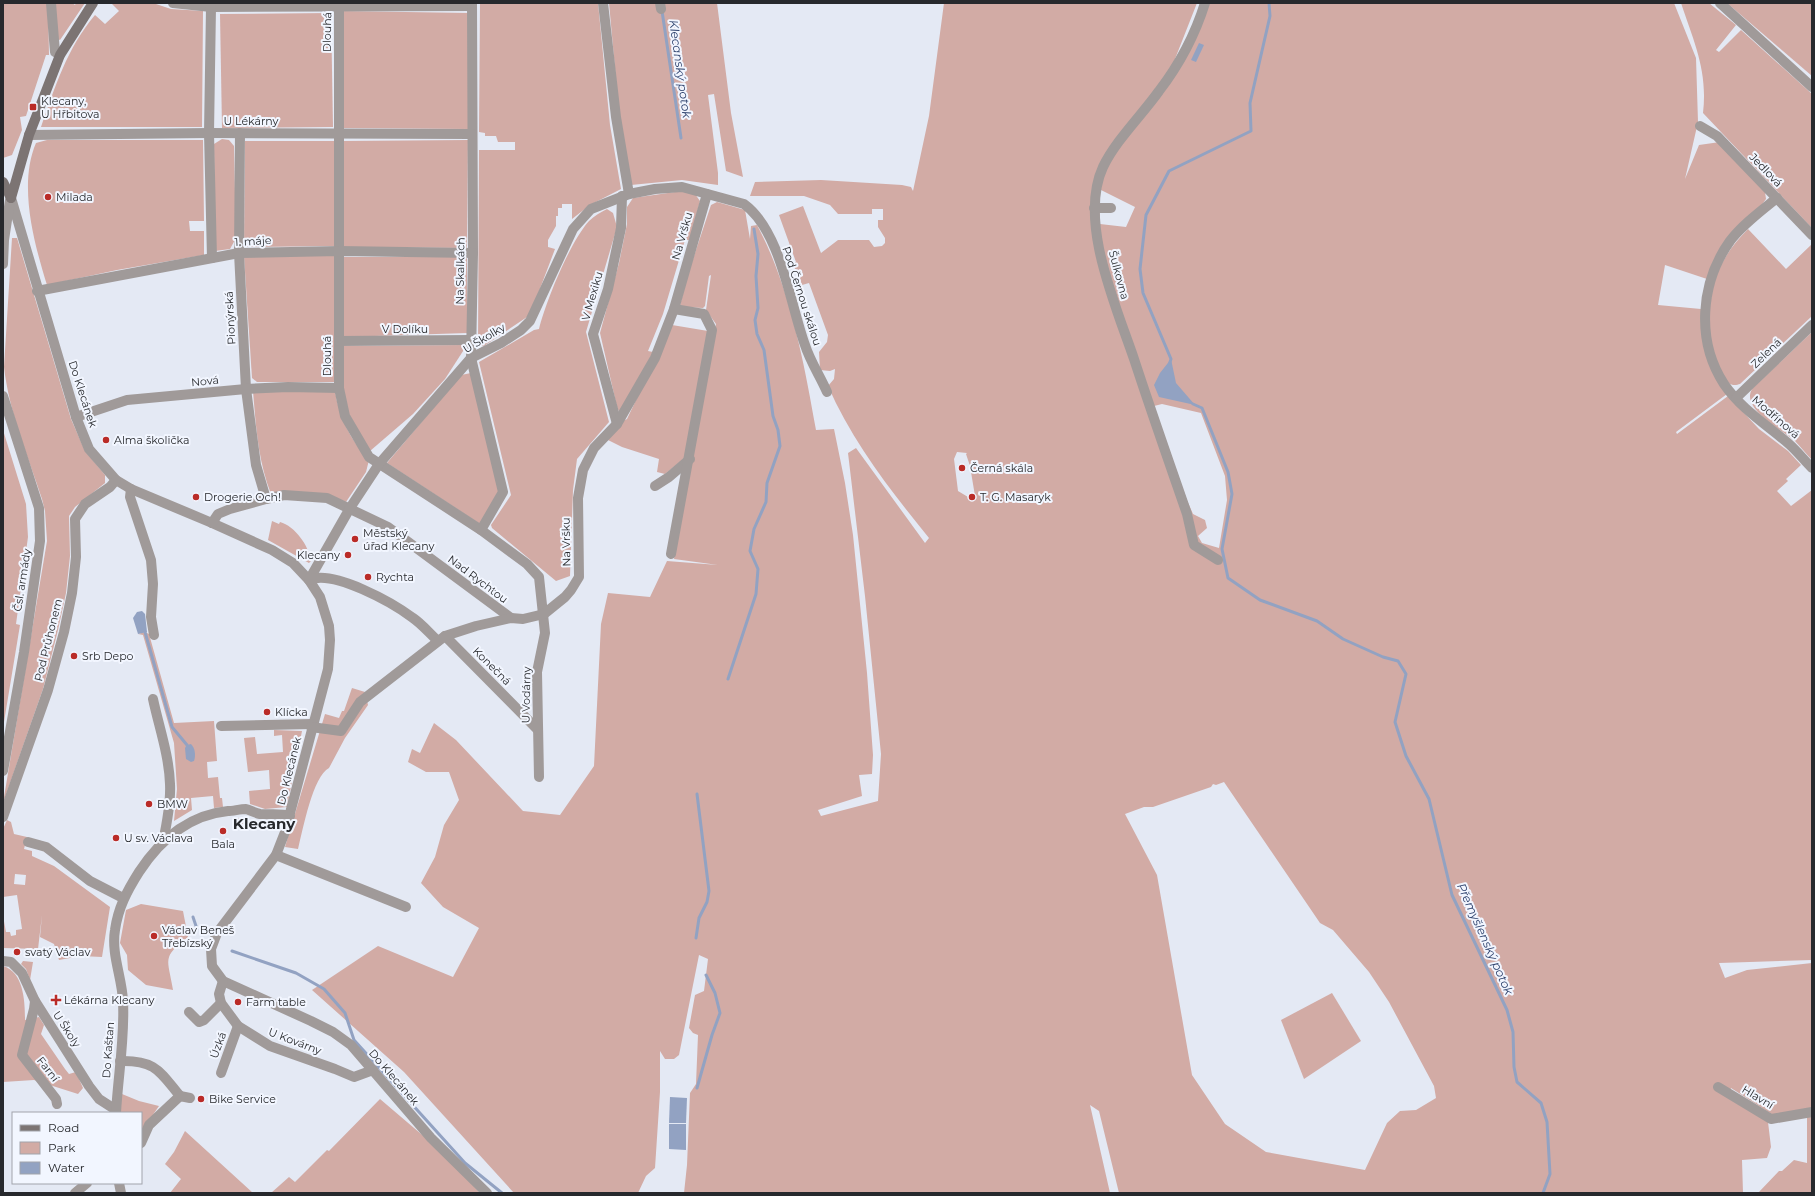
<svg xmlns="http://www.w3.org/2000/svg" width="1815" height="1196" font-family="Montserrat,sans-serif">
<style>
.green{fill:#d2aba5;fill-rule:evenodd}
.water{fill:#92a2c2}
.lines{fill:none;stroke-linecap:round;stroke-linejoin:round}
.stream{stroke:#92a2c2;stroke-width:3}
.street{stroke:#a09a99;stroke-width:10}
.secondary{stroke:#7c7473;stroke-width:10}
.poi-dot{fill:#ba2b27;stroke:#f2f6ff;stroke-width:1.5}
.labels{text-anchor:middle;stroke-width:4;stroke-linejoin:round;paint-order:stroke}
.street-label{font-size:11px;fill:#27292d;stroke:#f2f6ff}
.poi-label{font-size:11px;fill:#27292d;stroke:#f2f6ff;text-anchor:start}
.water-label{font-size:12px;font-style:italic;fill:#2c406c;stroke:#f2f6ff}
.district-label{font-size:15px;font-weight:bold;fill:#27292d;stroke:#f2f6ff}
</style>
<rect width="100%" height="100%" fill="#e4e9f4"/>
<!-- green -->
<g class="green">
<polygon points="3,3 48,3 49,55 46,55 26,116 20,117 22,130 12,155 3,158"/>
<polygon points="55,3 72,3 75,5 76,3 85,3 60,40 58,39"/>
<path d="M111 3H153L171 9 203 11 202 127H41C55 87 67 48 95 15L105 24 119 11Z"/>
<polygon points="480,3 598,3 610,125 621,189 590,205 572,219 572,204 562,204 562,208 558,208 558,216 556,216 556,226 548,240 548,247 555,249 530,315 484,346 478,346 479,150 515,150 515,142 498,142 496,136 485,136 485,133 479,132"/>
<polygon points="609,3 717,3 731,113 743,177 726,171 714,94 708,95 718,173 718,185 682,180 631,185 620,123"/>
<path d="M944 3H1197L1162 92 1208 3H1674L1696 58 1698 122 1685 179 1699 145 1720 142 1765 192 1766 199 1707 279 1665 265 1658 305 1701 309 1727 394 1676 432 1677 434 1728 396 1759 429 1788 451 1801 465 1786 479 1788 481 1777 491 1791 506 1812 490V960L1719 963 1725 978 1747 970 1812 963V1193H1119L1099 1111 1090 1105 1110 1193H684L687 1165 690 1093 696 1084 698 1035 693 1033 689 1028 695 995 704 991 708 959 699 955 679 1055 674 1059H665L660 1051V1092L655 1168 646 1176 638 1193H514L404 1072 312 990 378 946 453 977 479 928 443 907 421 883 435 857 444 825 459 800 449 772H426L408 762 412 749 420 753 434 723 456 740 523 811 560 815 594 766 601 624 608 593 650 597 667 561 718 565 674 559 716 324 706 310 711 275 709 276 705 306 703 308 683 307 680 305 689 271 711 205 717 202 745 210 750 239 751 226 757 225C790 287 804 362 816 430L834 429 845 483 853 535 867 673 873 755 872 774 859 775 862 796 818 810 821 816 878 801 881 754 865 596 848 453 856 448 925 543 929 538C891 491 853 443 828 386L834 379 835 369 830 371 820 370 819 352 827 342 828 335 809 283 802 285 793 264 796 262 779 215 803 206 821 253 838 240H869L874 247 882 246 885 243V238L878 227V220H883V209H872V214H838L830 205 804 196H750L755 182 821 180 902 185 911 187 913 191 929 116ZM1099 189 1135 207 1126 227 1100 224ZM1162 404 1201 413 1225 476 1227 500 1219 548 1202 543 1198 536 1207 528 1205 520 1193 514 1186 498 1154 406ZM957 452 967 453 966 454 970 466 975 496 968 497 958 491 954 459ZM1224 782 1320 923 1333 930 1369 972 1389 1002 1434 1086 1436 1098 1416 1110 1400 1111 1387 1123 1365 1170 1266 1152 1225 1124 1192 1075 1157 875 1125 814 1144 807H1153L1211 787 1213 784 1216 785ZM1731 1088 1773 1115 1807 1117V1163L1794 1160 1782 1171H1779L1758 1193H1743L1742 1160 1767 1158 1771 1147 1768 1122 1728 1098Z"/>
<path d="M1681 3H1709L1736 25 1716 50 1719 52 1741 30 1812 94V228L1703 113C1708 71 1694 42 1681 3Z"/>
<polygon points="1727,3 1812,3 1812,76"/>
<polygon points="342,11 469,13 468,129 343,128"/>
<polygon points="331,13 333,127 222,128 220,14"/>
<polygon points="222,139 229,140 234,146 236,238 230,249 215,251 214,144"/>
<path d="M47 140H203L204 221H189L190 231H204V255L117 270 47 285C34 243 18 185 36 143Z"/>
<polygon points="468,140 467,248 343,247 344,141"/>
<polygon points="245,141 335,141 334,246 244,247"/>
<polygon points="682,191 695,194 700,201 690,240 685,240 663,314 648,351 653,352 620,414 617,407 600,333 619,263 627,224 627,207 633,198"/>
<path d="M607 209 613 213 617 227 586 332 609 422 577 459 573 490 570 576 556 581 492 528 491 525 511 495 479 362 534 330 539 329C546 301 570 242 589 221 594 216 601 212 607 209Z"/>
<path d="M1748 229 1786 269 1812 244V316L1740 384C1737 385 1732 386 1729 383 1716 372 1709 336 1709 320 1709 306 1712 290 1716 277 1723 258 1734 243 1748 229Z"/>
<path d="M12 238H17L71 419 85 451 105 475V483L75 507 69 516 70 556 66 593 58 630 43 689 3 803 47 541 45 511 42 499C28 456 9 412 4 367Z"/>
<polygon points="244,256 335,256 335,382 257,382 252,378"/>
<polygon points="344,257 467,257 467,333 344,337"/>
<polygon points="672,325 708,331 687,456 665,474 657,472 659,459 622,447 608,440 623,421 627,419"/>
<path d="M1812 332V460C1806 454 1801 447 1795 441 1783 431 1738 407 1753 388Z"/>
<polygon points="465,345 465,348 445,379 413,414 370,451 349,414 344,391 344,346"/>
<polygon points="471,373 499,490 480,524 387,463 461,375"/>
<path d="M253 391H335C339 417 351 441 369 460L366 472 346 502 326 493 271 494C258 460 256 427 253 391Z"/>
<polygon points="3,430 26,504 28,537 16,624 20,625 3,728"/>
<path d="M272 521 279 524 280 522C295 526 309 546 311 561L309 563 268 540Z"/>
<polygon points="145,632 149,634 174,723 214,721 217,761 207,762 208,778 218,777 220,798 222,798 223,807 214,808 213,796 191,798 192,810 174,821 177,789 174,743 143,635 138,634"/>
<path d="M352 688 365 692 368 705 345 738 329 768C313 776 303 829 298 849L285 847 325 714 339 718 342 711H344Z"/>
<polygon points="274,730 302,731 287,807 265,809 250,804 249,791 270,789 269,770 248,772 244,738 255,737 257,754 283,752 282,735 274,736"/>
<polygon points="247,817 249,823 233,825 232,819"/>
<path d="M7 820 11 822 14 834 27 837 24 849 32 851V856L54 866 110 907 102 957 81 956 59 960 54 944 40 937 42 915 38 949 3 948V916L6 932H10L11 936 16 935V930L22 929 17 895 3 897V829ZM15 874 26 875 25 885 14 884Z"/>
<path d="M141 904 183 911 188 937C161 958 168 958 173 990L146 985 128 970 127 955 120 943 126 910Z"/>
<polygon points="23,961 33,962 30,980 26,969 21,964"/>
<path d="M3 966C24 972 25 1002 25 1020L39 1017 44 1025 41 1034 65 1069 69 1074 76 1072 83 1088 78 1094 34 1080 3 1082Z"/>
<polygon points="1332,993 1361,1041 1304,1079 1281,1020"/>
<polygon points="122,1094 139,1101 159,1106 141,1132 141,1113 119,1113"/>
<polygon points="380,1099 441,1151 480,1193 271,1193 289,1177 295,1182 327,1150 329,1151"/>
<polygon points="185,1131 253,1193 170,1193 181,1179 165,1164 174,1152"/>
</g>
<!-- water -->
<g class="water">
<polygon points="1199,43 1204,45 1196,62 1191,60"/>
<polygon points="683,223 689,225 686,237 679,236"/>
<polygon points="1171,359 1176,383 1195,405 1159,397 1154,385 1160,373"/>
<polygon points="142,611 145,614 147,632 138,634 133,618 137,612"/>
<path d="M191 744C195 748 196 755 194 761L191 762 186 759 185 748 187 745Z"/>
<polygon points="670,1097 687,1098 686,1123 669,1123"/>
<polygon points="669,1124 686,1124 686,1150 669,1149"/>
</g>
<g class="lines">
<!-- stream -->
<g class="stream">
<polyline points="662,11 681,138"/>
<polyline points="1170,362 1171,359 1143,293 1140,269 1146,215 1169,171 1251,131 1250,103 1270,16 1269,3"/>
<polyline points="1193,404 1202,408 1228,472 1232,494 1222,549 1228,578 1260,600 1317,621 1343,639 1383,657 1398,661 1406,674 1395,722 1406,756 1429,799 1452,895 1507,1010 1513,1032 1514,1067 1517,1082 1541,1103 1547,1122 1550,1174 1543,1193"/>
<polyline points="145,632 172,727 187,745 188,749"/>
<polyline points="728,679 756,594 758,569 750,551 754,529 766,502 767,483 780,446 778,430 773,416 764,350 757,334 755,320 758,308 756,276 758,254 754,229"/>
<polyline points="193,917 197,929"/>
<polyline points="696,938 699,918 707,902 709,891 697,794"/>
<polyline points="232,951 296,973 324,989 345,1013 354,1040 465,1163 502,1193"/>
<polyline points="697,1088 712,1035 720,1013 715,993 706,975"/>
</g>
<!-- street -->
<g class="street">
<polyline points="51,3 55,52 60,55"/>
<polyline points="173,3 211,7 472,6"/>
<polyline points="339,3 339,388 345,416 369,457 481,530 527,564 539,577 545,633 537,672 539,777"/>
<polyline points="472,3 473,253 471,358 503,492 481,530"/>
<polyline points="603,3 616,117 629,194"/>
<polyline points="660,3 661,9"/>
<path d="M1205 3C1195 35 1179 65 1159 91 1142 115 1116 140 1103 167 1078 221 1116 306 1134 359 1151 411 1169 462 1187 514L1194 545 1218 560"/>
<polyline points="1720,3 1812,87"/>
<polyline points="211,7 209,133 212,258"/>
<polyline points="1700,126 1717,136 1812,235"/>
<polyline points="240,133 239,253 246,389 256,465 266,499"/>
<polyline points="29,135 209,133 472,134"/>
<polyline points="11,198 76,417 89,449 116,480 131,489 212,523 272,550 293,563 309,580 320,597 329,626 330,640 328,669 285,832 276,855 217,933 211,949 212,966 223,981 311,1021 333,1032 351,1045 431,1138 487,1193"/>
<path d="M1777 198C1761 211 1742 225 1730 241 1700 283 1696 341 1724 384 1741 409 1767 425 1789 444 1797 451 1804 460 1812 468"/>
<polyline points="1094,208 1111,208"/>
<polyline points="3,264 4,240 10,200"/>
<polyline points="37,291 239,253 339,251 473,253"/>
<polyline points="339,341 471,340"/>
<polyline points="3,396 39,508 40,541 24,652 3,771"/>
<polyline points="1736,398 1812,325"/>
<polyline points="76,417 127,400 246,389 288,387 339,388"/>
<polyline points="617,424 593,334 608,289 621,228 622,196"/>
<polyline points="655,486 669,477 690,459"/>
<polyline points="131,489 130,497 151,560 153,584 151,617 154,635"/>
<polyline points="212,523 218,514 230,509 266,499 284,495 327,498 388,527 511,618"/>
<polyline points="671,554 712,330 704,314 674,309"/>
<path d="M309 580 350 508 379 464 471 358 501 343 521 330 530 321 573 229 591 209 629 194 655 189 682 187 744 204C781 231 790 304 805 345 810 361 820 376 827 392"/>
<path d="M309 580C333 569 393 603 413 618 422 624 430 634 438 641"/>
<polyline points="445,636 538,730"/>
<path d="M153 699C159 727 169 755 170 784 171 803 167 823 163 842"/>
<polyline points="221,726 312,724"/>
<polyline points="311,727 341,731 360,702 445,636 476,626 511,618 523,619 544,614 565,597 571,590 579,577 578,498 583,470 594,448 617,424 655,358 674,309 707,194"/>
<polyline points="3,817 48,690 64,632 72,593 76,557 75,519 85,504 110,487 116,480"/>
<polyline points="28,842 46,847 90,881 123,898"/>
<polyline points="276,855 406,907"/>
<polyline points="3,961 11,962 22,973 35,1001 89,1086 99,1099 116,1110"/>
<polyline points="223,981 219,994 221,1003 238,1026 270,1046 335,1069 354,1077 373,1070"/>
<polyline points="35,1001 34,1009 22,1055 56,1099 57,1104"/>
<polyline points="189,1012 199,1022 204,1020 221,1003"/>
<path d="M120 1061C156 1060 160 1072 180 1096"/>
<polyline points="221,1073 238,1026"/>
<polyline points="1718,1087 1771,1119 1812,1112"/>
<path d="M116 1113C118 1076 125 1038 123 1001 122 977 111 954 115 930 118 908 127 891 139 872 160 840 188 815 228 811 233 811 240 809 246 809 250 810 255 813 260 814 270 815 280 813 290 816"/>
<polyline points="141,1143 149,1125 180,1096 190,1098"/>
<polyline points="119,1183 121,1193"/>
<polyline points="75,1193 87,1183"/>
</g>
<!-- secondary -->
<g class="secondary">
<polyline points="3,182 11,198"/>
<polyline points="11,198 29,135 60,55 93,3"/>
</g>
</g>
<!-- markers -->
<g class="poi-dot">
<rect x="29" y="103" width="8" height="8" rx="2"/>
<circle cx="48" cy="197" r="4"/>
<circle cx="106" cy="440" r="4"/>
<circle cx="962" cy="468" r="4"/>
<circle cx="196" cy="497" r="4"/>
<circle cx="972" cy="497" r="4"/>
<circle cx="355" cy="539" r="4"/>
<circle cx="348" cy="555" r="4"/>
<circle cx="368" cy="577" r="4"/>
<circle cx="74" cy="656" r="4"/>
<circle cx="267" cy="712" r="4"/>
<circle cx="149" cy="804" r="4"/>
<circle cx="223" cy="831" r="4"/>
<circle cx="116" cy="838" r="4"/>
<circle cx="154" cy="936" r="4"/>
<circle cx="17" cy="952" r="4"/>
<path d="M54 994h4v4h4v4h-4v4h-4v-4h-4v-4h4z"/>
<circle cx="238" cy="1002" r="4"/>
<circle cx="201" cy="1099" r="4"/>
</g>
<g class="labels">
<!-- street labels -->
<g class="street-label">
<text transform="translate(327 32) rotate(-89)" y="4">Dlouhá</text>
<text x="251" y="125">U Lékárny</text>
<text transform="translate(1766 170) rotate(46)" y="4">Jedlová</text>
<text transform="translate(682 236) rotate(-74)" y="4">Na Vršku</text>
<text transform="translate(253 241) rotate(-3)" y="4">1. máje</text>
<text transform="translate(460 271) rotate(-89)" y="4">Na Skalkách</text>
<text transform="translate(1119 275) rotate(75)" y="4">Šulkovna</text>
<text transform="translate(592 296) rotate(-74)" y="4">V Mexiku</text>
<text transform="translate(802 296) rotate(72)" y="4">Pod Černou skálou</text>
<text transform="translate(230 318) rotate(-93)" y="4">Pionýrská</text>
<text x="405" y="333">V Dolíku</text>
<text transform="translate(484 338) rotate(-31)" y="4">U Školky</text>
<text transform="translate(1766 353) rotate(-44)" y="4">Zelená</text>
<text transform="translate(327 356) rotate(-90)" y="4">Dlouhá</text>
<text transform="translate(205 381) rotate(-5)" y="4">Nová</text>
<text transform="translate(83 394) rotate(72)" y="4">Do Klecánek</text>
<text transform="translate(1776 417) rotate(41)" y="4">Modřínová</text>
<text transform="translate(566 542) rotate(-91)" y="4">Na Vršku</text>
<text transform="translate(478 579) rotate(37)" y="4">Nad Rychtou</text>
<text transform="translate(22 580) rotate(-81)" y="4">Čsl. armády</text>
<text transform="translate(48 640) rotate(-76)" y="4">Pod Průhonem</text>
<text transform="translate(492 666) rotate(45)" y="4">Konečná</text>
<text transform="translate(526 695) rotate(-89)" y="4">U Vodárny</text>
<text transform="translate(289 771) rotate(-76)" y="4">Do Klecánek</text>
<text transform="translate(67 1029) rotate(57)" y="4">U Školy</text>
<text transform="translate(295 1041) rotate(21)" y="4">U Kovárny</text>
<text transform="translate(218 1045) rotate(-70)" y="4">Úzká</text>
<text transform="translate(108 1050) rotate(-86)" y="4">Do Kaštan</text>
<text transform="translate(48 1069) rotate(52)" y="4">Farní</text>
<text transform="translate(394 1077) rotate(49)" y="4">Do Klecánek</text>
<text transform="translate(1758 1097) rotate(31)" y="4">Hlavní</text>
</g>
<!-- poi labels -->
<g class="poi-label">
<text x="41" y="105">Klecany,<tspan x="41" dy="13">U Hřbitova</tspan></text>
<text x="56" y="201">Milada</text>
<text x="114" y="444">Alma školička</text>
<text x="970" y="472">Černá skála</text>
<text x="204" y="501">Drogerie Och!</text>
<text x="980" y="501">T. G. Masaryk</text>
<text x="363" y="537">Městský<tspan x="363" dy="13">úřad Klecany</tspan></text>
<text x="340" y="559" text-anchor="end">Klecany</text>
<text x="376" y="581">Rychta</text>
<text x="82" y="660">Srb Depo</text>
<text x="275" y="716">Klícka</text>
<text x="157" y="808">BMW</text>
<text x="124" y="842">U sv. Václava</text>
<text x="223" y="848" text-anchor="middle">Bala</text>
<text x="162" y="934">Václav Beneš<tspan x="162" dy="13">Třebízský</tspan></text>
<text x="25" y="956">svatý Václav</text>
<text x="64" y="1004">Lékárna Klecany</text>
<text x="246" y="1006">Farm table</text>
<text x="209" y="1103">Bike Service</text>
</g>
<!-- water labels -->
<g class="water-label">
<text transform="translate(680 69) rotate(82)" y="4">Klecanský potok</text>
<text transform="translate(1485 939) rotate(66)" y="4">Přemyšlenský potok</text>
</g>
<!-- district labels -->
<g class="district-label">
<text x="264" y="829">Klecany</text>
</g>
</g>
<!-- border -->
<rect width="1815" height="1196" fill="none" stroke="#27292d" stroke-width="8"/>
<!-- legend -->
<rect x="12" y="1112" width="130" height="72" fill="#f2f6ff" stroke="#a1a4ab"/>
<rect x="20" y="1125" width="20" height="6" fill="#7c7473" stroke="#a1a4ab"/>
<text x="48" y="1132" font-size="12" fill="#27292d">Road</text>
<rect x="20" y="1142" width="20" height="12" fill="#d2aba5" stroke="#a1a4ab"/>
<text x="48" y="1152" font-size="12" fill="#27292d">Park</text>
<rect x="20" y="1162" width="20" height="12" fill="#92a2c2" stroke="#a1a4ab"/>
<text x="48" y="1172" font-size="12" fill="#27292d">Water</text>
</svg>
